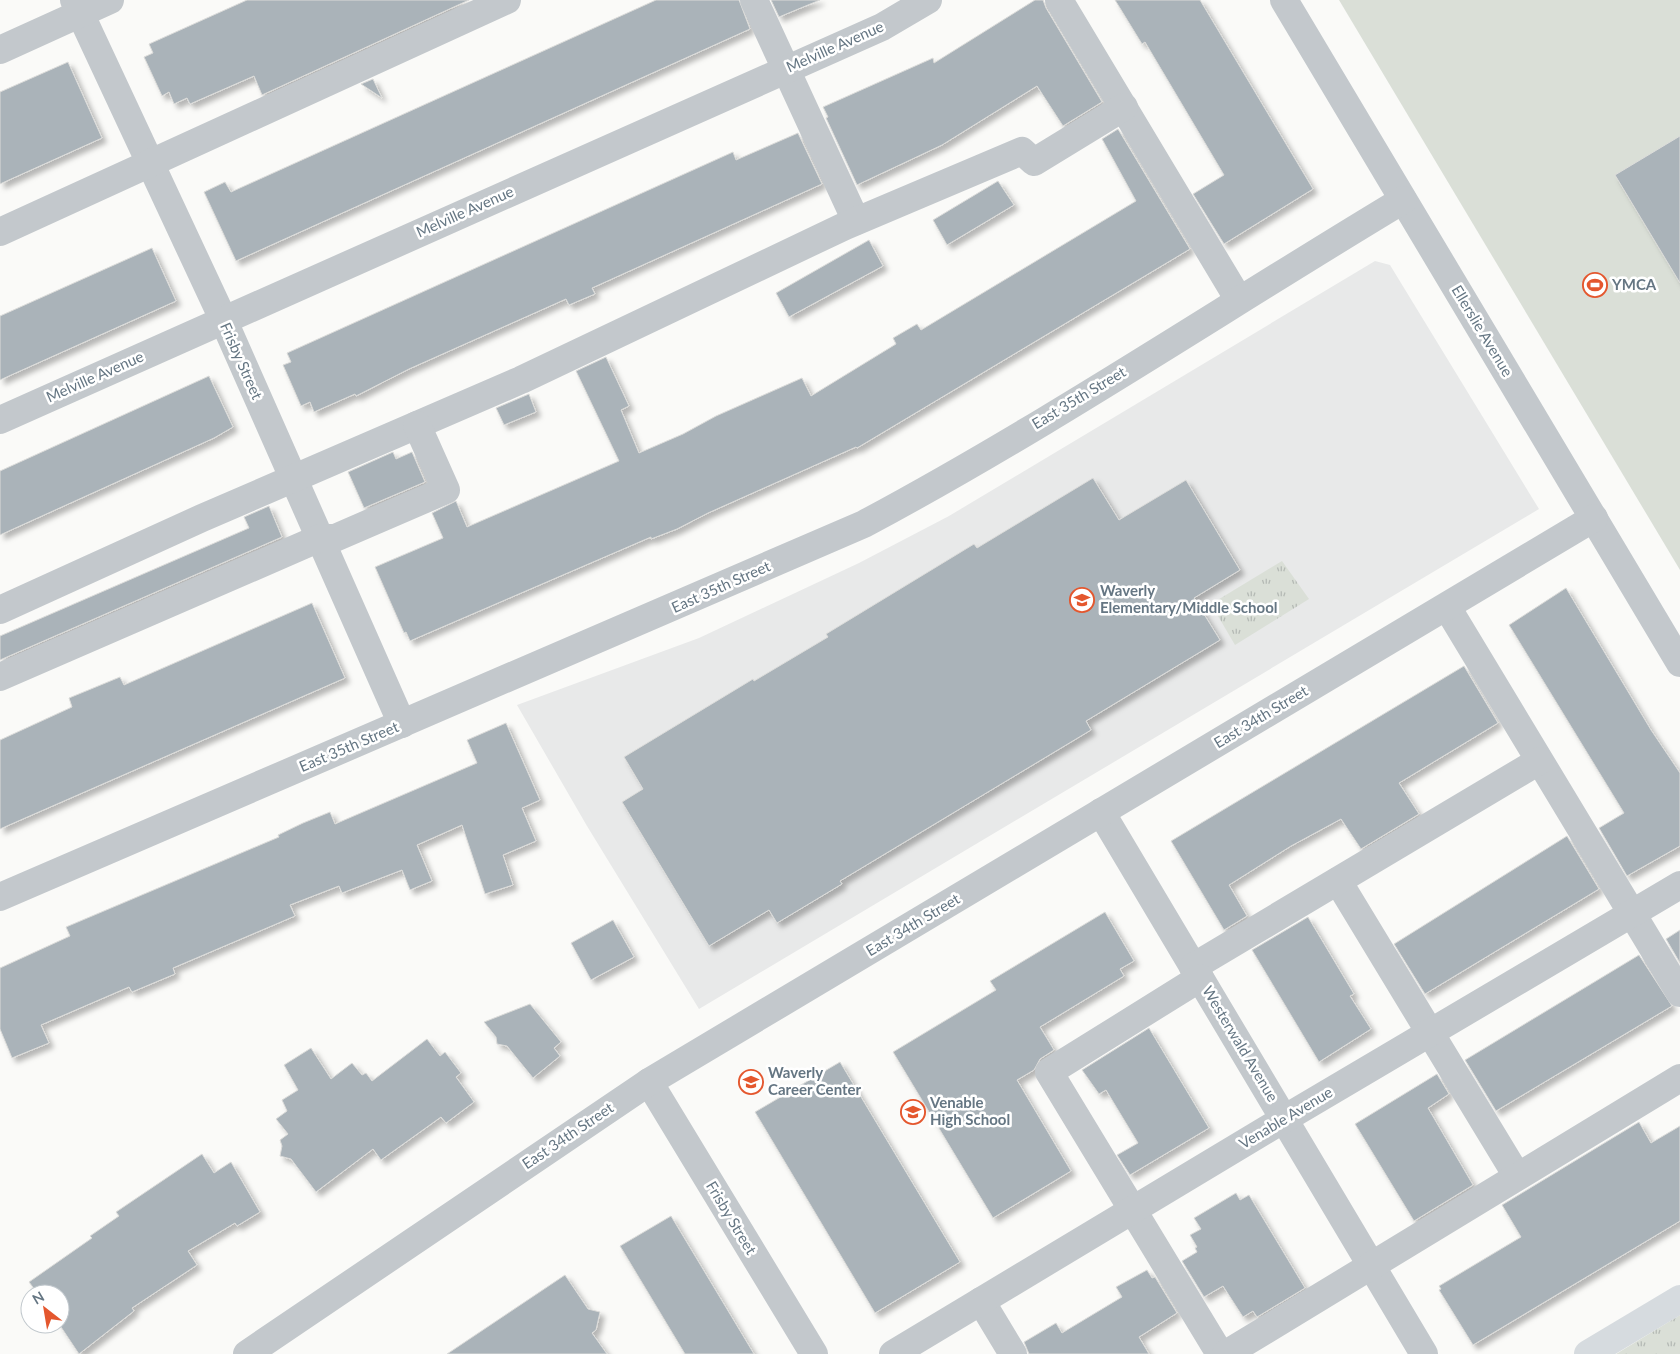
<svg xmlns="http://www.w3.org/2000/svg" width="1680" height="1354" font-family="Lato,sans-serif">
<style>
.built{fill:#e8e9e9}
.grass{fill:url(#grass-tufts)}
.pitch{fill:#dadfd7}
.building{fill:#aab3b9;stroke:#dcdcda;filter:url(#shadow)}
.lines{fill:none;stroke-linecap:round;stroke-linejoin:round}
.minor{stroke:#c3c8cc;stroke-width:28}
.major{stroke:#d6dbdf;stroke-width:28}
.labels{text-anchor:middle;stroke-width:5;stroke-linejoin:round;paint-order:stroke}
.street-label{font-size:15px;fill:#657683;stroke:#fff}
.poi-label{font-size:15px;font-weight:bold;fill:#657683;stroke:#fff;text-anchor:start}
</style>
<defs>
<pattern id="grass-tufts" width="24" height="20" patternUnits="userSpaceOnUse" patternTransform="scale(1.25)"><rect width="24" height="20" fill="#dadfd7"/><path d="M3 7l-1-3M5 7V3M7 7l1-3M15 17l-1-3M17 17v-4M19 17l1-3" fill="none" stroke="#b4b9b4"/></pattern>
<filter id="shadow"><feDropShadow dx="4.5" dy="4.5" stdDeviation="2.5" flood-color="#0004"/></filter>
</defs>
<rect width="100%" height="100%" fill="#fafaf8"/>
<!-- built -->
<polygon class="built" points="1375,261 1390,265 1539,509 699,1009 587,826 517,705 699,638 859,563 949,516"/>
<!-- grass -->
<g class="grass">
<polygon points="1282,561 1309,599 1235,645 1211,604"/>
<polygon points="1680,1315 1680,1354 1616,1354"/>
</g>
<!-- pitch -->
<polygon class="pitch" points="1339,0 1680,0 1680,570"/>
<!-- building -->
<g class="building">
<polygon points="247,0 469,0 262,95 254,76 190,104 187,98 174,104 169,92 162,96 144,57 153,53 149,44"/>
<polygon points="656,0 739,0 750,29 236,261 204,192 225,182 231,192"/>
<polygon points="771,0 820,0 779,17"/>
<polygon points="1035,0 1043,0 1046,8 1102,102 1063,126 1037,86 942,145 857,185 826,118 828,117 823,107 933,58 934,63"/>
<polygon points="1115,0 1200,0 1313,189 1224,244 1193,194 1224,175 1145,42 1142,44"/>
<polygon points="68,62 102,138 0,184 0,92"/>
<polygon points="373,79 382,98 361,84"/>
<polygon points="1118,129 1190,249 857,448 856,447 708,513 677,529 651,539 651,537 410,641 406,632 404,633 375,567 443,538 432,513 456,501 467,527 619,461 576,371 606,357 629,406 621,410 639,453 683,434 716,416 802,378 811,396 896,344 893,338 917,324 921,330 1136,201 1102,139"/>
<polygon points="798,133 822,184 592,288 595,294 569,305 566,299 409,369 356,396 355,394 314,412 310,402 301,406 283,365 291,362 287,353 733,152 736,160"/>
<polygon points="1680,136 1680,283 1615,175"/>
<polygon points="998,181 1014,205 947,245 933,220"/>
<polygon points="869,240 883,266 789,317 776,293"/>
<polygon points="152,248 176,301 0,380 0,316"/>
<polygon points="209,376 233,427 214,438 0,535 0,471"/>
<polygon points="529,394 536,412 504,425 496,408"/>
<polygon points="393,452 396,459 412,452 425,482 364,508 348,472"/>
<polygon points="1093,478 1119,520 1186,480 1240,570 1194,598 1220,640 1086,721 1091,730 840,881 842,884 777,923 769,910 709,946 622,802 643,789 624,757 753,679 754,681 828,637 826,634 974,544 977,548"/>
<polygon points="269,506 282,537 0,660 0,636 249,528 244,517"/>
<polygon points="1566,588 1651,730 1680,773 1680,846 1627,876 1599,828 1624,813 1509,625"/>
<polygon points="312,603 345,678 0,829 0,740 72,707 69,698 120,677 124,685"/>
<polygon points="1464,666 1498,723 1399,783 1419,814 1361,849 1341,819 1291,846 1229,885 1247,916 1224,930 1171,841"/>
<polygon points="506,723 540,800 522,808 536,841 503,855 513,885 485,894 462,825 417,845 432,881 410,890 402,870 342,893 339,886 290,905 295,916 173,968 175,974 132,992 129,987 41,1025 49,1043 12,1058 0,1029 0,968 70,936 66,927 279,837 278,835 303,823 330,812 335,824 477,763 467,740"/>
<polygon points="1567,836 1599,889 1425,994 1394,944"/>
<polygon points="1105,912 1134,961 1120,969 1124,976 1040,1027 1054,1050 1040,1059 1034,1070 1017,1080 1071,1171 993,1218 893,1052 996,990 990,981"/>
<polygon points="1308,917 1354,994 1350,996 1371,1029 1319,1062 1252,950"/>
<polygon points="613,920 634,957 591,980 571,943"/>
<polygon points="1680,930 1680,963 1666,939"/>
<polygon points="1639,955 1672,1006 1496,1111 1465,1060"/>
<polygon points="530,1004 561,1042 554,1048 560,1056 533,1078 507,1046 497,1044 496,1037 484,1022"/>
<polygon points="1149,1028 1209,1128 1130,1175 1117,1155 1138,1143 1106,1090 1099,1094 1082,1070"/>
<polygon points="427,1039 440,1056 445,1052 461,1073 456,1077 474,1102 446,1123 441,1117 381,1160 373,1149 316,1192 291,1159 280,1156 282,1146 280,1140 288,1134 276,1119 287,1111 282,1100 298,1090 284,1065 311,1048 331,1079 352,1063 362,1075 366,1073 372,1081"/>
<polygon points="840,1062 960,1262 875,1313 755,1112"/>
<polygon points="1437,1074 1449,1094 1428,1108 1473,1185 1414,1221 1355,1124"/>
<polygon points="1639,1122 1651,1143 1680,1126 1680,1221 1473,1345 1439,1290 1441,1289 1439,1286 1521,1237 1502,1205"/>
<polygon points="202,1154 214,1173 231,1162 260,1212 237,1226 235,1223 188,1251 197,1265 132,1308 134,1311 79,1354 59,1324 60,1294 38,1294 29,1282 92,1238 90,1236 119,1216 116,1212"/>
<polygon points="1236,1193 1240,1200 1249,1195 1305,1288 1257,1317 1253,1311 1243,1317 1223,1286 1204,1297 1182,1261 1197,1252 1195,1248 1197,1247 1190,1235 1201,1229 1194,1218"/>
<polygon points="671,1216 754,1354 685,1354 620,1246"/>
<polygon points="1147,1270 1152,1278 1155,1277 1177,1313 1139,1337 1149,1354 1029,1354 1024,1342 1056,1323 1062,1333 1122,1297 1116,1287"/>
<polygon points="565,1275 588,1309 600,1312 596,1330 592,1333 607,1354 447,1354"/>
</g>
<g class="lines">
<!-- minor -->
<g class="minor">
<polyline points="74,0 223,319 402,724"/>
<polyline points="754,0 856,221"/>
<polyline points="1059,0 1239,300"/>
<polyline points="1284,0 1680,663"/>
<polyline points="0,50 110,0"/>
<polyline points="0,232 507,0"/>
<polyline points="0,420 882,27 928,0"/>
<polyline points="1447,607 1680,993"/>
<polyline points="0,610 202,518 521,380 845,226 1022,151 1034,162 1124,107"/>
<polyline points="0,677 320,538 335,538 446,490 417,425"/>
<polyline points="1101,812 1424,1354"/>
<polyline points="1338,881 1517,1176"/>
<path d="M0 897 864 524C1049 425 1223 308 1403 200"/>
<polyline points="1193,967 1539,761"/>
<polyline points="1200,978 1049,1072 1220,1354"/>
<polyline points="649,1082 814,1354"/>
<polyline points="981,1301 1013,1354"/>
<polyline points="247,1354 649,1082 1594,518"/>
<polyline points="893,1354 1284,1119 1680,885"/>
<polyline points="1226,1354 1680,1078"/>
</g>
<!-- major -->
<polyline class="major" points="1588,1354 1680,1299"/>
</g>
<!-- icons -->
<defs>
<symbol id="stadium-ring" viewBox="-11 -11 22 22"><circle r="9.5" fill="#fff" stroke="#e4572e" stroke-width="1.5"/><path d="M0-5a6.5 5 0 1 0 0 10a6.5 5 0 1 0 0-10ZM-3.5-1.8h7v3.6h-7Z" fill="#e4572e"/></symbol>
<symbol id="school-ring" viewBox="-11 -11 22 22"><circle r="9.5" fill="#fff" stroke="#e4572e" stroke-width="1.5"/><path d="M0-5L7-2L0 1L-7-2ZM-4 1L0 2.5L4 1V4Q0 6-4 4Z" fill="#e4572e"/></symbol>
</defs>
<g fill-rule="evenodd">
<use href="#stadium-ring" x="1581" y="271" width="28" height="28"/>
<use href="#school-ring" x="1068" y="586" width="28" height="28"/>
<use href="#school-ring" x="737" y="1068" width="28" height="28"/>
<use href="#school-ring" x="899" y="1098" width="28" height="28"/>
</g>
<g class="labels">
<!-- street labels -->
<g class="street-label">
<text transform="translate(835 47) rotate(-24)" y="5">Melville Avenue</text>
<text transform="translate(465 212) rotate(-24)" y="5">Melville Avenue</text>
<text transform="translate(1482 331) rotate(59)" y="5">Ellerslie Avenue</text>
<text transform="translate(241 361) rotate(66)" y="5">Frisby Street</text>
<text transform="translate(95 377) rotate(-24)" y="5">Melville Avenue</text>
<text transform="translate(1079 398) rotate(-31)" y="5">East 35th Street</text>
<text transform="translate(721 587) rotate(-24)" y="5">East 35th Street</text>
<text transform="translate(1261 717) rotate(-31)" y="5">East 34th Street</text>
<text transform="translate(349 747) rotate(-23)" y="5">East 35th Street</text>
<text transform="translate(913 925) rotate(-31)" y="5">East 34th Street</text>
<text transform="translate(1240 1044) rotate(59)" y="5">Westerwald Avenue</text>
<text transform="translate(1286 1118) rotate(-31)" y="5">Venable Avenue</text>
<text transform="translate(568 1136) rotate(-34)" y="5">East 34th Street</text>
<text transform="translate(731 1218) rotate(59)" y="5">Frisby Street</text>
</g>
<!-- poi labels -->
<g class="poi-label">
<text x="1612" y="290">YMCA</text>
<text x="1100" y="596">Waverly<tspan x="1100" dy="17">Elementary/Middle School</tspan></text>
<text x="768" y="1078">Waverly<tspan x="768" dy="17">Career Center</tspan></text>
<text x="930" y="1108">Venable<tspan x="930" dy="17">High School</tspan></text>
</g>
</g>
<!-- north arrow -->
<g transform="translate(45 1309) rotate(329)"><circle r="24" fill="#ffffff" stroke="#c1c8cd"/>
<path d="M0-4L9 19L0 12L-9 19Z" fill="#e4572e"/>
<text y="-8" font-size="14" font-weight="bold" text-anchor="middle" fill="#657683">N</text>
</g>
</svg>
